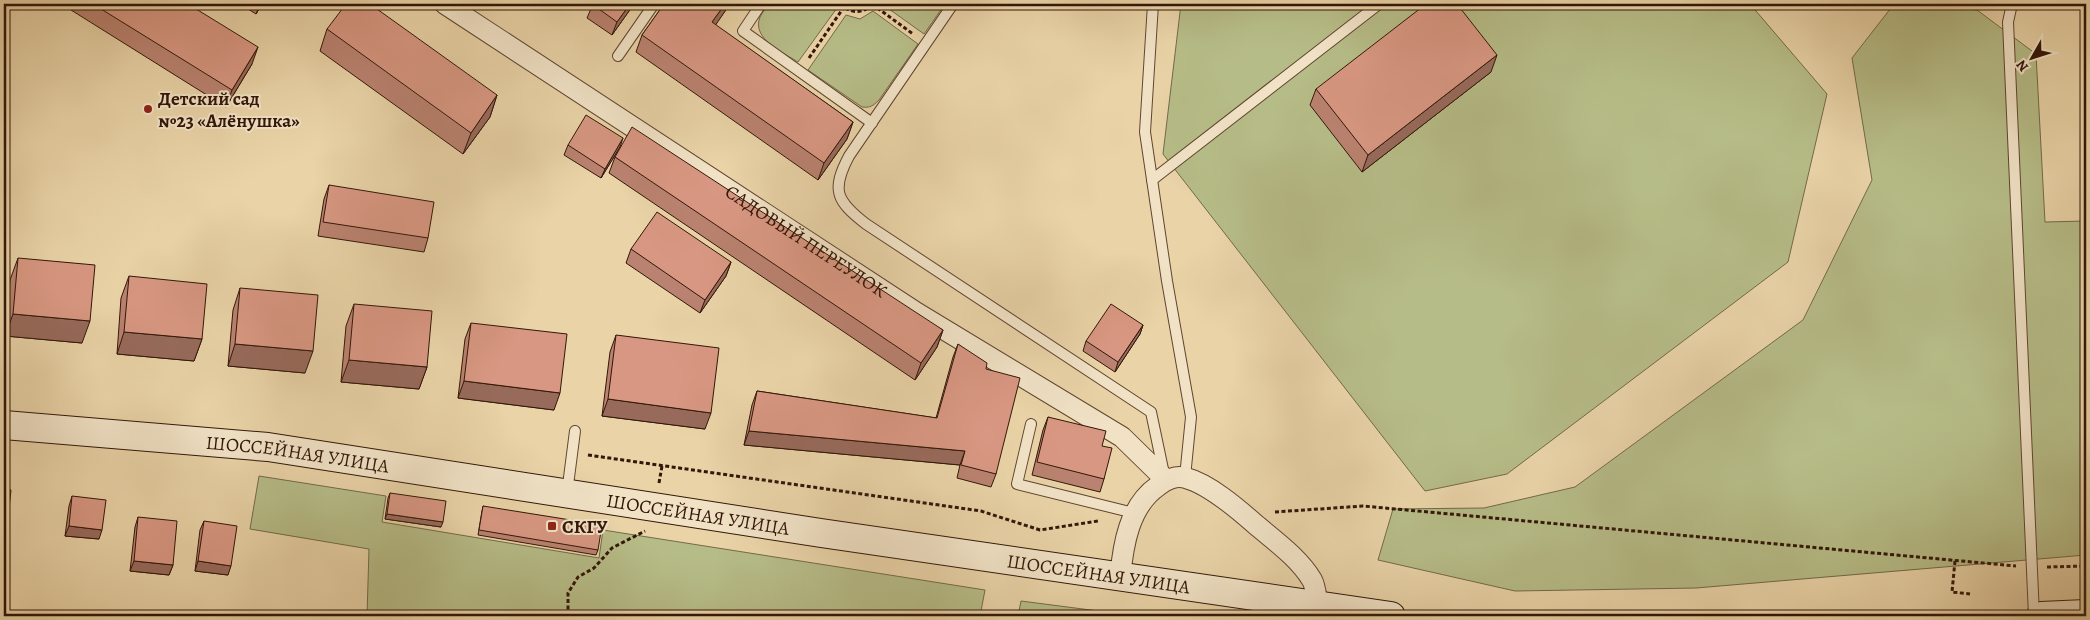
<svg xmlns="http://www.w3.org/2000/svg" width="2090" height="620" font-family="Alegreya,serif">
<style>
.green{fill:#b6bc87;stroke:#746948}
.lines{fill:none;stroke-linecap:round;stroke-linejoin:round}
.service-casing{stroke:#604530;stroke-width:12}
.minor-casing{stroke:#604530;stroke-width:22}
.secondary-casing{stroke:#321608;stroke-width:30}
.path{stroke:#321608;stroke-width:3;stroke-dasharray:4 2.5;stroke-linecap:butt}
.service{stroke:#f1e2c6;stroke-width:10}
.minor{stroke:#f1e2c6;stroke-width:20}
.secondary{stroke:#f1e2c6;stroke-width:28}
.wall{fill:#ba8270;stroke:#321608}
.shaded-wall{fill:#976a5b;stroke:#321608}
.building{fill:#d89782;stroke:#321608}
.poi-dot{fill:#8f2418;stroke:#f1e2c6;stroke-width:2}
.labels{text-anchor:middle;stroke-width:4;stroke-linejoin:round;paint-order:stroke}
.poi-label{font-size:19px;font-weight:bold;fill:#321608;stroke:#f1e2c6;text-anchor:start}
.street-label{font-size:19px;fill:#321608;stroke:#f1e2c6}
</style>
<rect width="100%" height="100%" fill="#e9d3a7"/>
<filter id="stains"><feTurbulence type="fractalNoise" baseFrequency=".004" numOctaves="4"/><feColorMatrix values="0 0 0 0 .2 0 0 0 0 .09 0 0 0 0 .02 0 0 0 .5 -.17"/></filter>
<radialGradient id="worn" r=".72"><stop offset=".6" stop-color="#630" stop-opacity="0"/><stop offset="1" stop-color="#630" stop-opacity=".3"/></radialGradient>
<!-- green -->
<g class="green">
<path d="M768 4H834L837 8 798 62C784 53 751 39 760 17 762 13 766 8 768 4Z"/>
<polygon points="882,4 945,4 924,34"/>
<polygon points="1181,4 1750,4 1827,94 1788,262 1507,474 1425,491 1163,154"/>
<polygon points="1894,4 1916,4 1977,10 2036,54 2045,222 2086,221 2086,555 1696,588 1515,591 1378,560 1393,509 1484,508 1575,487 1803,320 1872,180 1852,58"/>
<path d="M873 11 918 44 879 100C873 106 870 108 862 107L808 70 846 15 860 19Z"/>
<polygon points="259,476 386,496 382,522 599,558 603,530 985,590 980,616 367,616 369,549 250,529"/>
<polygon points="1021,601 1137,616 1018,616"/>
</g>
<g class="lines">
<defs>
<g id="service">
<polyline points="761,4 743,31 872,123"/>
<path d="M953 4 849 156C831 190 836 201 866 224L1151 412 1164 474"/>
<polyline points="1153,4 1145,132 1167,281 1191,417 1185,477"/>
<polyline points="2012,4 2008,22 2034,616"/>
<polyline points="618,56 654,4"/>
<polyline points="1152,180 1379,4"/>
<polyline points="1031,424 1017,484 1134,513"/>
<polyline points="567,493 575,431"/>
</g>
<g id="minor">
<path id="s1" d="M445 4 917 313 1122 437 1166 480"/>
<path d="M1120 578C1123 545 1129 506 1158 486 1165 480 1176 475 1186 478 1209 484 1238 509 1255 524 1275 541 1299 558 1312 580 1316 587 1316 598 1318 606"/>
</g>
<g id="secondary">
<path id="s2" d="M4 425 268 447 821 533 1391 616"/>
<polyline points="2041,616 2086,614"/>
</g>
</defs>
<!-- service casing -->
<use href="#service" class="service-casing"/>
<!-- minor casing -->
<use href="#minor" class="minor-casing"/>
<!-- secondary casing -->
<use href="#secondary" class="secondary-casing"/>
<!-- path -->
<g class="path">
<path d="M840 4C850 13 862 15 872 4"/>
<polyline points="872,4 913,34"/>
<polyline points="809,58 844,7"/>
<polyline points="588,455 981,511 1040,530 1098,521"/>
<polyline points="659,483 662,466"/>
<polyline points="1275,512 1363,506 2016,566"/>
<polyline points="1955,561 1952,592 1970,594"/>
<polyline points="2047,567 2086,566"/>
<polyline points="568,616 568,593 578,577 594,568 612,548 645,531"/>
</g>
<!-- service -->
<use href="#service" class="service"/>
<!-- minor -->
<use href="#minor" class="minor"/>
<!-- secondary -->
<use href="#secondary" class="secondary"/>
</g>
<!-- wall -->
<g class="wall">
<polygon points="73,4 188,4 252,64 226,107 71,10"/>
<polygon points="240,4 262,4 256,14"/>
<polygon points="593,4 634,4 612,35 587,18"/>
<polygon points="664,4 730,4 715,25 853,122 847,139 818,180 636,52 642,35"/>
<polygon points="327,29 497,95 490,117 463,154 320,51"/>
<polygon points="1491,72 1362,172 1310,105 1316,89"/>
<polygon points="2084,130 2086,179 2082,179 2081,139"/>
<polygon points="568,145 620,147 601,178 564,155"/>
<polygon points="615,157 943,330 937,347 915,380 609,173"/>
<polygon points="329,185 428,238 424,252 318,236 324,199"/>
<polygon points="631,249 731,262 726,276 700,313 626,263"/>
<polygon points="18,258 82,343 5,336 10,280"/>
<polygon points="129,276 202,339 194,361 117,354 121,298"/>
<polygon points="240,288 305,373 228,366 233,310"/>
<polygon points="354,304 427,367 419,389 341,382 346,326"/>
<polygon points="471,323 554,410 458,398 465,339"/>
<polygon points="1143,325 1140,334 1115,372 1083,351 1086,341"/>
<polygon points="616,335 705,429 602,416 610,352"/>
<polygon points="958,344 986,369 996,474 991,487 957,478 960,465 744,445 752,405 757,391 936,418 953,357"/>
<polygon points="1048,417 1102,446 1104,479 1100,492 1032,475 1043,430"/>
<polygon points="390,493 441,527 385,519 388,498"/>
<polygon points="72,496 99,539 65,536 69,506"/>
<polygon points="483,506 598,550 596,555 478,535 482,511"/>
<polygon points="138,517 173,565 169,575 130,571 135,527"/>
<polygon points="204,521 228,575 195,571 200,530"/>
</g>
<!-- shaded-wall -->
<g class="shaded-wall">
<polygon points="260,4 262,4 256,14"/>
<polygon points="630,4 634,4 612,35 617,22"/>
<polygon points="725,4 730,4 706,39 712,22"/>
<polygon points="258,47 252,64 226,107 232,90"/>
<polygon points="1497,55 1491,72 1362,172 1368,155"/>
<polygon points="497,95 490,117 463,154 471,133"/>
<polygon points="853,122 847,139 818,180 824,163"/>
<polygon points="623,138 620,147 601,178 605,169"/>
<polygon points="2085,170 2086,170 2086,179 2082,179"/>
<polygon points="731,262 726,276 700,313 705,300"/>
<polygon points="13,314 90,321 82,343 5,336"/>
<polygon points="1143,325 1140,334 1115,372 1118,362"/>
<polygon points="943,330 937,347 915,380 921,363"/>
<polygon points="124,332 202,339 194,361 117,354"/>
<polygon points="235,344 313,351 305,373 228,366"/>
<polygon points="349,360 427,367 419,389 341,382"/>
<polygon points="464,381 560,393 554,410 458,398"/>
<polygon points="608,399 711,413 705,429 602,416"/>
<polygon points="749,431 965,451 960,465 744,445"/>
<polygon points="387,514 443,522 441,527 385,519"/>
<polygon points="69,526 102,530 99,539 65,536"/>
<polygon points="134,561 173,565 169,575 130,571"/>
<polygon points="198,561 231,566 228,575 195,571"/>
</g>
<!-- building -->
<g class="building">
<polygon points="93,4 188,4 258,47 232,90"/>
<polygon points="346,4 370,4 497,95 471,133 327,29"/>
<polygon points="592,4 630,4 617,22"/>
<polygon points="664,4 725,4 712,22 853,122 824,163 642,35"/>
<polygon points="1426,4 1457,4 1497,55 1368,155 1316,89"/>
<polygon points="586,115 623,138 605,169 568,145"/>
<polygon points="632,127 943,330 921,363 615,157"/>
<polygon points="2084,130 2086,130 2086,170 2085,170"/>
<polygon points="329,185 434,202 428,238 323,222"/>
<polygon points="657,212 731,262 705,300 631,249"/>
<polygon points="18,258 95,265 90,321 13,314"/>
<polygon points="129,276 207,284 202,339 124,332"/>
<polygon points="240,288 318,295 313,351 235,344"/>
<polygon points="354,304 432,311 427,367 349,360"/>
<polygon points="1111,304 1143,325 1118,362 1086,341"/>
<polygon points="471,323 567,334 560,393 464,381"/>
<polygon points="616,335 719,348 711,413 608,399"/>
<polygon points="958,344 987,363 986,369 1020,378 996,474 961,465 965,451 749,431 757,391 937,418"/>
<polygon points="1048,417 1106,431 1102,446 1112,448 1104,479 1037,462"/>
<polygon points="4,489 11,490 6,535 4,535"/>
<polygon points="390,493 446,501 443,522 387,514"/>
<polygon points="72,496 106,500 102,530 69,526"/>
<polygon points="483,506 602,525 598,550 479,530"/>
<polygon points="138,517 177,521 173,565 134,561"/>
<polygon points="204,521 237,526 231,566 198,561"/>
</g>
<!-- markers -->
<g class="poi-dot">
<circle cx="148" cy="109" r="5"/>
<rect x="547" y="521" width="10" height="10" rx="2.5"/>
</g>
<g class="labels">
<!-- poi labels -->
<g class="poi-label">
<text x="158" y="105">Детский сад<tspan x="158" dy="22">№23 «Алёнушка»</tspan></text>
<text x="562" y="533">СКГУ</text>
</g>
<!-- street labels -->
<g class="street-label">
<text dy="7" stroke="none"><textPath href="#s1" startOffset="432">САДОВЫЙ ПЕРЕУЛОК</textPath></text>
<text dy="7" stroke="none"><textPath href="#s2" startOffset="295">ШОССЕЙНАЯ УЛИЦА</textPath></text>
<text dy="7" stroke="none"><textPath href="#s2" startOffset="700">ШОССЕЙНАЯ УЛИЦА</textPath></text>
<text dy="7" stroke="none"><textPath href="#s2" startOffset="1105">ШОССЕЙНАЯ УЛИЦА</textPath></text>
</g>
</g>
<!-- margin -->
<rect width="2090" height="620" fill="none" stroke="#e9d3a7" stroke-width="20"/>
<rect x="5" y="5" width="2080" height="610" fill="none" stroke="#321608" stroke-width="2.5"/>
<rect x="10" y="10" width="2070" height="600" fill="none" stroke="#321608"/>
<!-- north arrow -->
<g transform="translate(2032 58) rotate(231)" stroke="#f1e2c6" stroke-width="4" paint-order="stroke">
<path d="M0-4L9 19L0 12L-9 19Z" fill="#321608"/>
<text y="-8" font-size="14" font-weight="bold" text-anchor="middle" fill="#321608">N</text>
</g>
<rect width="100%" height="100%" filter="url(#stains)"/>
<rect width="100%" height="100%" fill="url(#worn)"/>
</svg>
